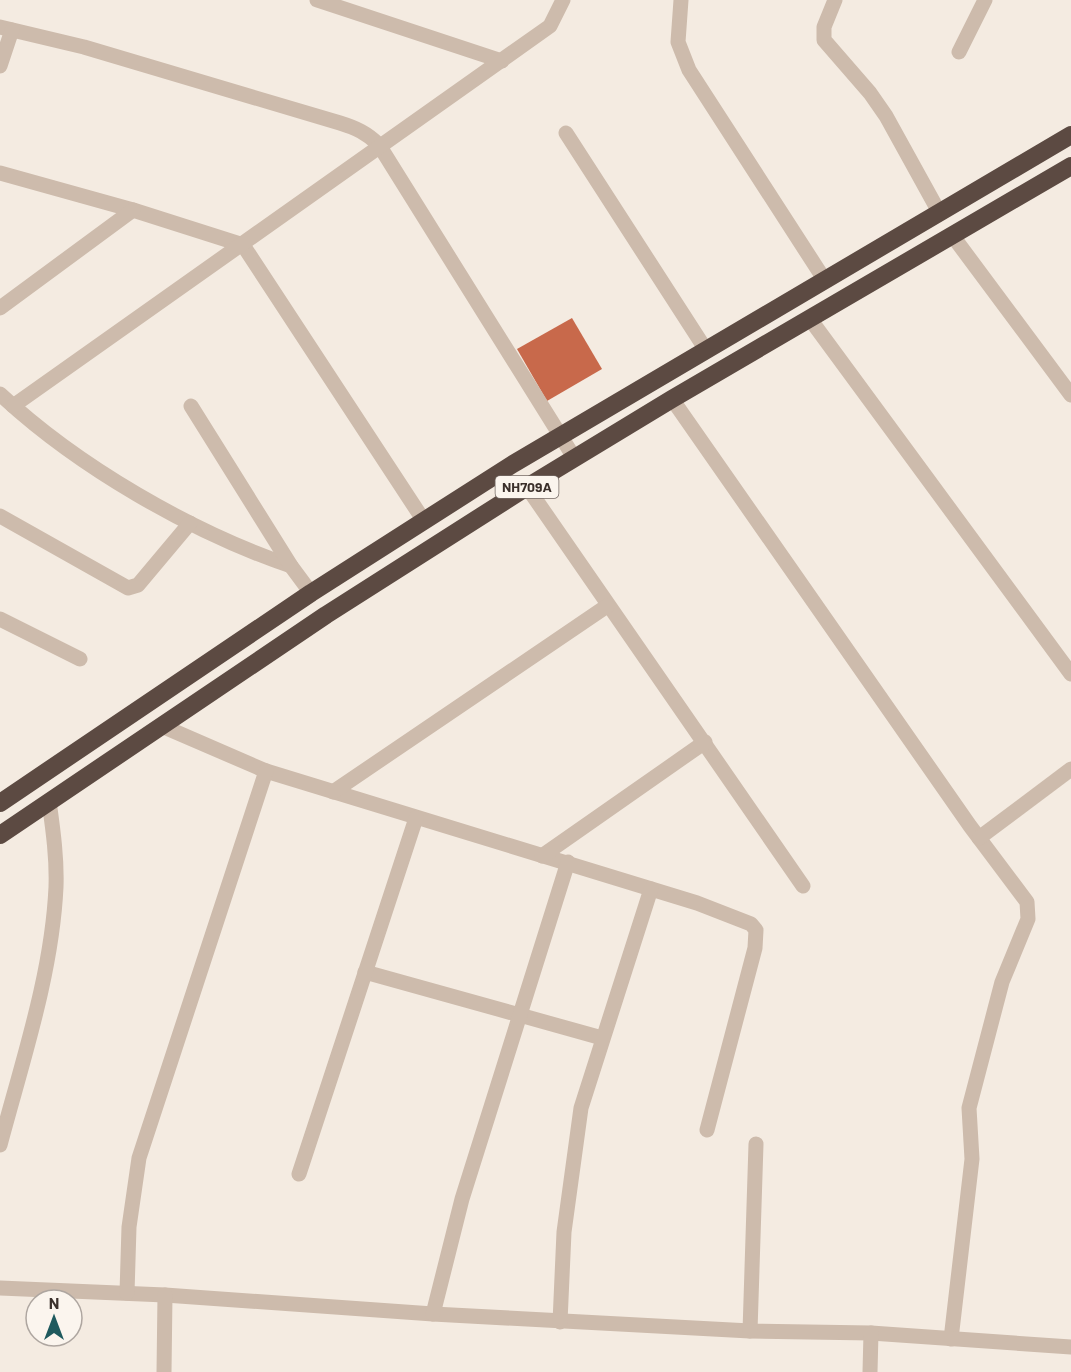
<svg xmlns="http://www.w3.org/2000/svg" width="1071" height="1372" font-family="Barlow,sans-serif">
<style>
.building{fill:#c8694b}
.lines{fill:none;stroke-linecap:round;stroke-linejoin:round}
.minor{stroke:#cdbbac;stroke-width:15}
.highway{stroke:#5c4a42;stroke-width:18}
.labels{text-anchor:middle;stroke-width:6;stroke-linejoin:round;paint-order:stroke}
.shield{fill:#fbf5ee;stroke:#756b66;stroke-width:1.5}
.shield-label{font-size:14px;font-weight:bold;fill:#3b302b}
</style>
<rect width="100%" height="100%" fill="#f4ebe1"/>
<!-- building -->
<polygon class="building" points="572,318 602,369 547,401 517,349"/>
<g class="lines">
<!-- minor -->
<g class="minor">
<polyline points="317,0 502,61"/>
<polyline points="681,0 678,42 689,70 824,279"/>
<polyline points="835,0 824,27 824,40 870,93 886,116 939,212"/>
<path d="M0 27 84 47 340 123C356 128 367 133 379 145L575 459"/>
<polyline points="959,52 985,0"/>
<polyline points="0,66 12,30"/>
<polyline points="566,133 706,350"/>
<polyline points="0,173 133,210 243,245 424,521"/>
<polyline points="952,235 1071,395"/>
<polyline points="0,308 133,210"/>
<polyline points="810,319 1071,674"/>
<path d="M0 394C77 466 191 532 291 566"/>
<polyline points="672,399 970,826 1027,902 1028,919 1002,982 969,1108 972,1159 951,1339"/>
<polyline points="13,406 550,26 563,0"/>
<polyline points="191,406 291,566 311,593"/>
<polyline points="527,487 803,886"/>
<polyline points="0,516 128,588 138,585 190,523"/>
<polyline points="0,619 80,659"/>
<polyline points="162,726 266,771 697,903 751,924 756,930 755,948 707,1130"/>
<polyline points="333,792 607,606"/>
<polyline points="979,838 1071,769"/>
<polyline points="542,856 705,742"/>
<polyline points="365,972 602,1038"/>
<path d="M0 1145C22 1062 52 974 56 887 57 858 53 830 49 801"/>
<polyline points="299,1174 416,818"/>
<polyline points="0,1288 165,1295 433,1314 750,1331 871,1333 1071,1347"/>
<polyline points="127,1293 129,1227 139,1158 266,771"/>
<polyline points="433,1314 462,1199 568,862"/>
<polyline points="560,1322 564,1232 581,1108 651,889"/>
<polyline points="750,1331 756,1144"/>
<polyline points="164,1372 165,1295"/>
<polyline points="870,1372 871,1333"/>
</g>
<!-- highway -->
<g class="highway">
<polyline points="0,803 311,593 513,464 1071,135"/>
<polyline points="0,835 326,615 527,487 672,399 1071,166"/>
</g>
</g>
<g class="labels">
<!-- shield labels -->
<rect class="shield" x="495.5" y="476" width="63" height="22" rx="4.5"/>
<g class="shield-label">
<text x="527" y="492">NH709A</text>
</g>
</g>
<!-- north arrow -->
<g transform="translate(54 1318)"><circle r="28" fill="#fbf5ee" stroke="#aea6a0" stroke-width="1.5"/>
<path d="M0-4.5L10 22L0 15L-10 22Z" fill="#1f5a5e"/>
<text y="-9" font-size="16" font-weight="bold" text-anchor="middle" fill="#3b302b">N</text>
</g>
</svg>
